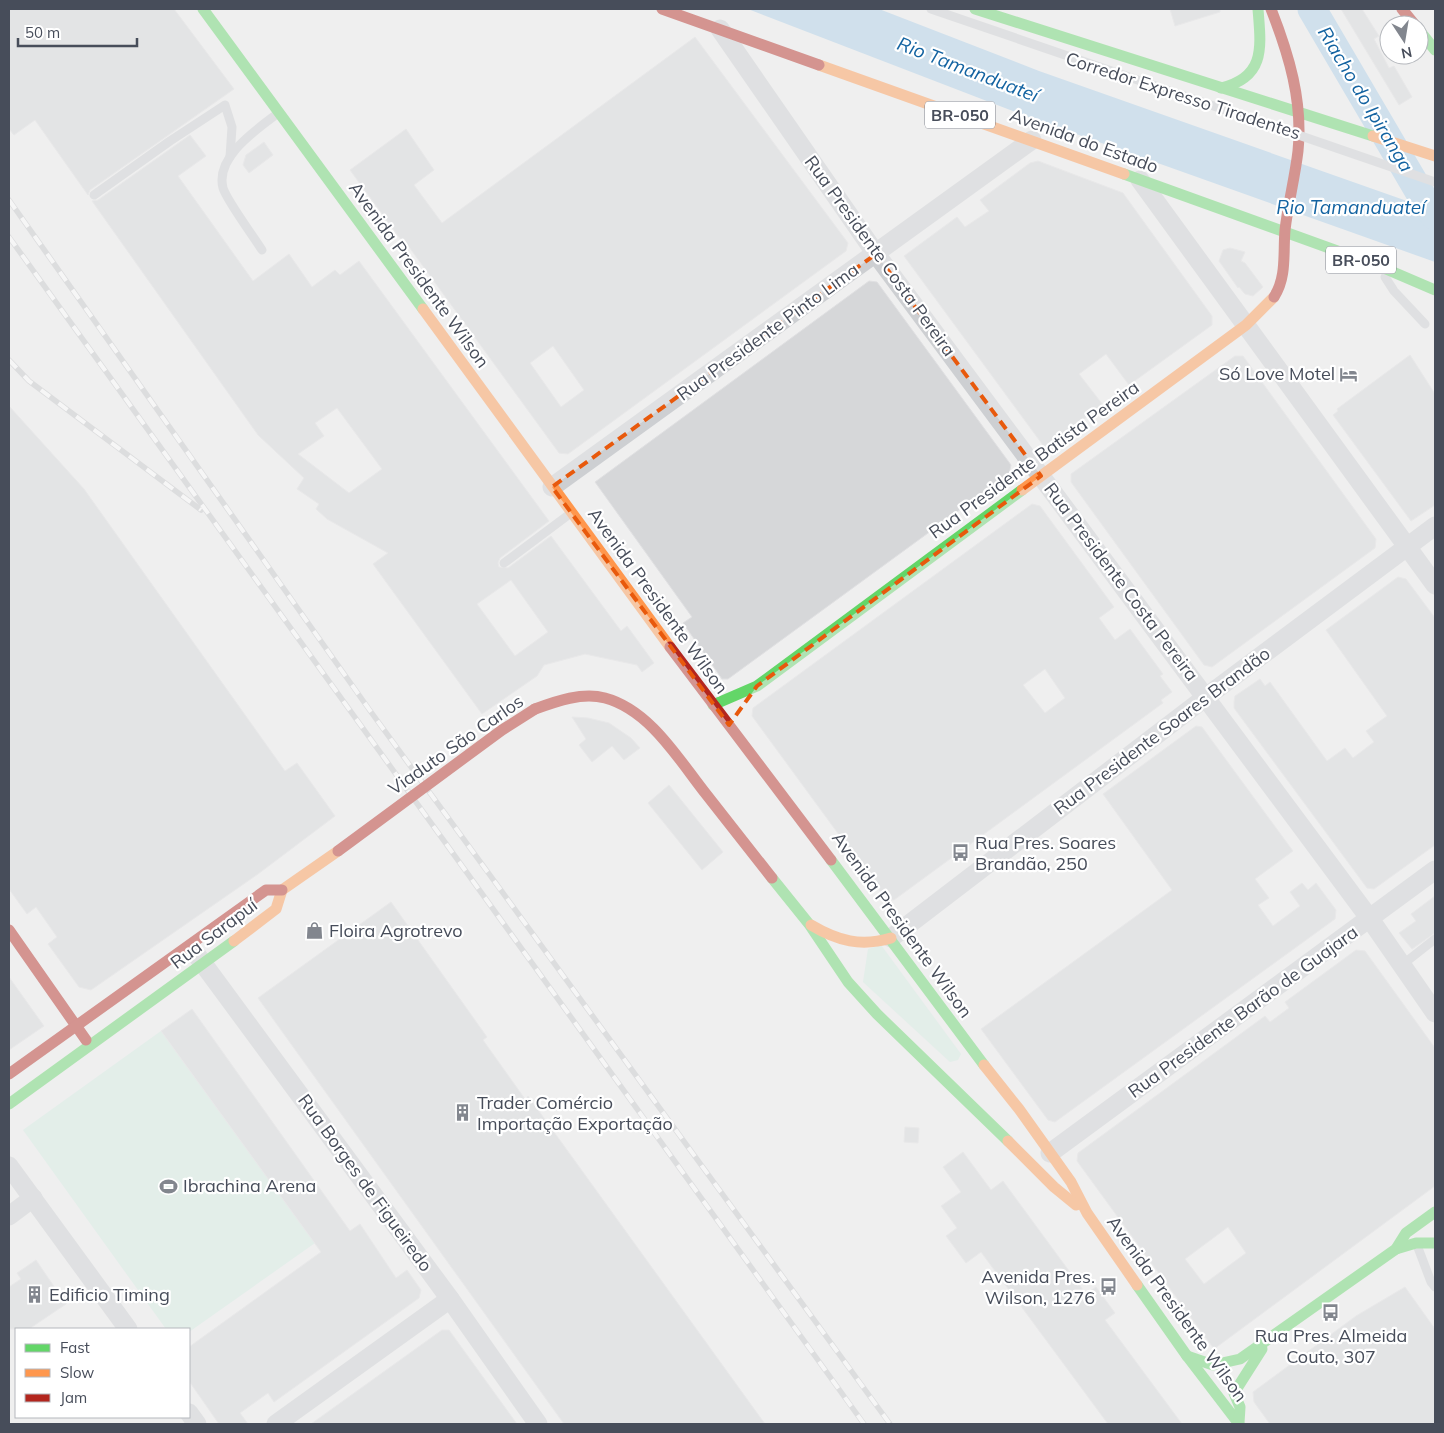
<svg xmlns="http://www.w3.org/2000/svg" width="1444" height="1433" font-family="Mulish,sans-serif">
<style>
.green{fill:#d4ede3}
.water{fill:#aacee9}
.lines{fill:none;stroke-linecap:round;stroke-linejoin:round}
.river{stroke:#aacee9;stroke-width:29}
.building{fill:#d6d7d9;stroke:#e0e0e2;fill-rule:evenodd}
.lane{stroke:#cdcfd2;stroke-width:9}
.street{stroke:#cdcfd2;stroke-width:19}
.fast{stroke:#63d668;stroke-width:11}
.slow{stroke:#ff974d;stroke-width:11}
.jam{stroke:#b3261e;stroke-width:11}
.rail-casing{stroke:#c6c7ca;stroke-width:5.5}
.rail{stroke:#fff;stroke-width:4;stroke-dasharray:11;stroke-linecap:butt}
.lane-bridge{stroke:#cdcfd2;stroke-width:9}
.jam-bridge{stroke:#b3261e;stroke-width:11}
.marked{fill:none;stroke:#e8590c;stroke-width:4;stroke-dasharray:10 6;stroke-linejoin:round}
.labels{text-anchor:middle;stroke-width:4.5;stroke-linejoin:round;paint-order:stroke}
.shield{fill:#fff;stroke:#7e828c;stroke-width:1}
.shield-label{font-size:16px;font-weight:bold;fill:#474d5a}
.street-label{font-size:18px;fill:#474d5a;stroke:#fff}
.poi-label{font-size:18px;fill:#474d5a;stroke:#fff;text-anchor:start}
.water-label{font-size:19px;font-style:italic;fill:#1363a1;stroke:#fff}
</style>
<rect width="100%" height="100%" fill="#efefef"/>
<!-- green -->
<g class="green">
<polygon points="881,945 961,1054 958,1060 950,1062 863,982 868,949"/>
<polygon points="161,1031 315,1243 189,1332 189,1329 166,1329 23,1130"/>
</g>
<!-- water -->
<polygon class="water" points="748,9 879,9 1039,71 1404,200 1435,212 1435,262 1023,115"/>
<g class="lines">
<!-- river -->
<polyline class="river" points="1312,9 1430,210 1435,216"/>
</g>
<!-- building -->
<g class="building">
<polygon points="9,9 174,9 234,89 90,190 88,195 35,120 14,135 9,129"/>
<polygon points="1170,9 1220,9 1220,12 1175,26"/>
<polygon points="1341,9 1362,9 1379,36 1374,39 1389,68 1394,66 1412,97 1399,105"/>
<path d="M695 37 848 243 846 251 568 454 559 453 409 247 407 248 350 170 406 129 434 170 414 185 442 223ZM553 346 584 390 561 407 530 363Z"/>
<path d="M190 135 206 156 178 176 253 281 289 254 312 287 335 270 340 275 359 261 549 521 500 558 498 563 499 567 508 568 551 536 621 631 627 626 654 663 642 672 637 665 585 654 544 665 537 676 482 714 373 564 388 553 327 519 316 509 319 504 297 489 304 478 258 435 92 201 98 200ZM337 408 382 469 349 493 298 454 324 436 315 423ZM511 580 548 632 515 656 477 604Z"/>
<polygon points="264,142 273,155 249,173 243,165 246,155"/>
<polygon points="1038,161 1123,193 1212,316 1212,325 1129,385 1106,354 1079,374 1103,405 1045,448 904,256 957,217 965,227 989,211 980,200 1030,163"/>
<polygon points="1230,248 1245,252 1241,261 1245,263 1263,287 1253,296 1245,294 1239,287 1238,288 1219,261 1223,250"/>
<polygon points="869,281 877,282 1011,465 1009,474 728,679 722,679 683,623 692,617 595,482"/>
<polygon points="1410,355 1435,394 1435,505 1411,521 1333,415 1338,411 1337,409"/>
<polygon points="1235,356 1243,356 1376,539 1375,548 1212,667 1204,665 1071,482 1071,474"/>
<polygon points="9,406 84,489 285,771 297,763 335,816 258,874 91,990 79,987 48,944 57,937 36,907 27,914 9,889"/>
<path d="M1032 504 1040 506 1114 607 1099 618 1115 640 1130 629 1163 674 1160 676 1172 692 1161 700 1163 703 894 900 886 899 752 716 753 708ZM1045 669 1065 698 1045 713 1023 685Z"/>
<polygon points="1398,577 1406,579 1435,618 1435,845 1374,889 1367,888 1234,708 1234,702 1235,696 1260,679 1265,686 1270,682 1327,761 1345,748 1353,758 1374,742 1366,731 1387,716 1326,630"/>
<polygon points="572,717 588,718 609,723 631,738 640,748 624,760 612,746 592,762 579,745 586,739"/>
<polygon points="1196,726 1202,727 1293,851 1255,879 1269,898 1258,905 1273,926 1300,906 1290,892 1302,883 1308,890 1316,883 1336,910 1335,919 1055,1122 1048,1120 981,1029 1172,890 1103,794"/>
<polygon points="669,785 723,852 702,870 648,803"/>
<polygon points="1435,896 1435,933 1412,949 1399,933 1416,921 1411,914"/>
<polygon points="391,902 487,1037 483,1040 525,1099 528,1096 765,1424 564,1424 258,998"/>
<path d="M1356 950 1365 951 1435 1048V1186L1214 1349 1077 1161 1078 1153 1265 1016 1270 1022 1289 1008 1285 1002ZM1228 1227 1246 1253 1204 1284 1185 1259Z"/>
<polygon points="9,977 44,1026 9,1050"/>
<polygon points="192,1009 350,1231 360,1224 396,1278 407,1270 421,1290 419,1298 274,1402 268,1393 240,1413 248,1424 219,1424 189,1381 189,1347 321,1252 161,1031"/>
<polygon points="905,1127 919,1128 918,1143 904,1142"/>
<polygon points="963,1152 991,1190 1003,1181 1086,1294 1096,1287 1115,1313 1105,1320 1182,1424 1108,1424 981,1252 966,1263 946,1236 957,1228 941,1206 961,1192 943,1167"/>
<polygon points="36,1260 66,1304 29,1329 9,1329 9,1287 21,1279 17,1273"/>
<polygon points="1405,1287 1435,1329 1435,1424 1270,1424 1254,1402 1253,1392 1356,1316"/>
<polygon points="442,1330 449,1330 517,1424 311,1424"/>
</g>
<g class="lines">
<!-- lane -->
<g class="lane">
<polyline points="94,195 170,141 225,105 232,127 230,157"/>
<path d="M262 250C254 237 227 201 223 188 215 157 256 130 277 114"/>
<polyline points="1385,277 1394,291 1425,324"/>
<polyline points="504,563 571,513"/>
<polyline points="1402,965 1435,939"/>
<polyline points="1417,1245 1431,1282 1435,1287"/>
</g>
<!-- street -->
<g class="street">
<polyline points="720,29 876,254 1370,919 1435,1013"/>
<polyline points="1140,180 1435,585"/>
<polyline points="552,487 1032,140"/>
<polyline points="891,938 1206,697 1435,526"/>
<polyline points="196,954 450,1299 538,1424"/>
<polyline points="1050,1153 1435,870"/>
<polyline points="9,1166 128,1329"/>
<polyline points="9,1216 33,1198"/>
<polyline points="189,1413 197,1424"/>
<polyline points="276,1424 450,1299"/>
</g>
<!-- fast -->
<g class="fast">
<polyline points="203,9 423,309"/>
<polyline points="975,9 1373,136"/>
<polyline points="1419,30 1435,50"/>
<path d="M1221 88C1266 77 1261 47 1258 9"/>
<polyline points="1124,174 1379,266 1435,290"/>
<polyline points="713,705 757,686 1022,490"/>
<polyline points="831,860 984,1065"/>
<polyline points="772,878 809,924 848,982 877,1014 1008,1141"/>
<polyline points="9,1104 234,941"/>
<polyline points="1396,1249 1416,1243 1435,1243"/>
<polyline points="1137,1285 1187,1356 1239,1424"/>
<polyline points="1187,1356 1213,1365 1240,1359 1396,1249 1406,1233 1435,1212"/>
<polyline points="1239,1423 1240,1407 1234,1393 1262,1349"/>
</g>
<!-- slow -->
<g class="slow">
<polyline points="819,65 1124,174"/>
<polyline points="1373,136 1435,156"/>
<polyline points="423,309 670,647"/>
<polyline points="1022,490 1246,325 1274,297"/>
<polyline points="282,890 338,851"/>
<path d="M811 925C838 941 861 947 891 938"/>
<polyline points="234,941 276,909 282,890"/>
<polyline points="984,1065 1019,1109 1071,1182 1087,1213 1137,1285"/>
<polyline points="1008,1141 1054,1187 1076,1205"/>
</g>
<!-- jam -->
<g class="jam">
<polyline points="662,9 819,65"/>
<path d="M1271 9C1289 55 1303 101 1298 151 1295 177 1288 204 1285 230 1283 253 1287 277 1274 297"/>
<polyline points="1402,9 1415,25"/>
<polyline points="670,647 831,860"/>
<path d="M535 709C557 701 582 692 605 698 650 710 679 760 706 794 728 822 750 850 772 878"/>
<polyline points="9,930 86,1040"/>
<polyline points="9,1074 266,890 282,890"/>
</g>
<defs>
<g id="rail">
<polyline points="9,200 371,712 890,1424"/>
<polyline points="9,237 864,1424"/>
<polyline points="9,360 29,381 201,510"/>
</g>
</defs>
<!-- rail casing -->
<use href="#rail" class="rail-casing"/>
<!-- rail -->
<use href="#rail" class="rail"/>
<!-- lane-bridge -->
<polyline class="lane-bridge" points="931,9 1435,182"/>
<!-- jam-bridge -->
<polyline class="jam-bridge" points="338,851 502,730 535,709"/>
</g>
<!-- marked area -->
<path d="M0 0H1444V1433H0ZM876 254 1041 476 757 686 729 725 552 487Z" fill="#efefef" fill-opacity=".55" fill-rule="evenodd"/>
<path class="marked" d="M876 254 1041 476 757 686 729 725 552 487Z"/>
<!-- icons -->
<defs>
<symbol id="hotel-bare" viewBox="-9 -9 18 18"><path d="M-6-4.5h1.5V1H6V5H4.5V3h-9V5H-6ZM-4 0a1.8 1.8 0 1 1 3.6 0ZM.5 0V-2.5h3Q6-2.5 6 0Z" fill="#82868e" stroke="#fff" stroke-width="2.5" paint-order="stroke"/></symbol>
<symbol id="bus-bare" viewBox="-9 -9 18 18"><path d="M-5-6H5V4H4V6H2V4H-2V6H-4V4H-5ZM-3.5-4V0h7V-4ZM-3.5 1.2v1.5H-2V1.2ZM2 1.2v1.5H3.5V1.2Z" fill="#82868e" stroke="#fff" stroke-width="2.5" paint-order="stroke"/></symbol>
<symbol id="shop-bare" viewBox="-9 -9 18 18"><path d="M-5-2.5h2.3a2.7 3.5 0 0 1 5.4 0H5L5.5 6h-11ZM-1.5-2.5h3a1.5 2.3 0 0 0-3 0Z" fill="#82868e" stroke="#fff" stroke-width="2.5" paint-order="stroke"/></symbol>
<symbol id="building-bare" viewBox="-9 -9 18 18"><path d="M-4-6H4V6H1V3H-1V6H-4ZM-2.5-4.3h1.7v1.8h-1.7ZM.8-4.3h1.7v1.8H.8ZM-2.5-1h1.7V.8h-1.7ZM.8-1h1.7V.8H.8Z" fill="#82868e" stroke="#fff" stroke-width="2.5" paint-order="stroke"/></symbol>
<symbol id="stadium-bare" viewBox="-9 -9 18 18"><path d="M0-5a6.5 5 0 1 0 0 10a6.5 5 0 1 0 0-10ZM-3.5-1.8h7v3.6h-7Z" fill="#82868e" stroke="#fff" stroke-width="2.5" paint-order="stroke"/></symbol>
</defs>
<g fill-rule="evenodd">
<use href="#hotel-bare" x="1336" y="362" width="25" height="25"/>
<use href="#bus-bare" x="948" y="840" width="25" height="25"/>
<use href="#shop-bare" x="302" y="918" width="25" height="25"/>
<use href="#building-bare" x="450" y="1100" width="25" height="25"/>
<use href="#stadium-bare" x="156" y="1174" width="25" height="25"/>
<use href="#bus-bare" x="1096" y="1274" width="25" height="25"/>
<use href="#building-bare" x="22" y="1282" width="25" height="25"/>
<use href="#bus-bare" x="1318" y="1300" width="25" height="25"/>
</g>
<g class="labels">
<!-- shield labels -->
<g class="shield">
<rect x="925" y="101.5" width="70" height="27" rx="4"/>
<rect x="1326" y="246.5" width="70" height="27" rx="4"/>
</g>
<g class="shield-label">
<text x="960" y="121">BR-050</text>
<text x="1361" y="266">BR-050</text>
</g>
<!-- street labels -->
<g class="street-label">
<text transform="translate(1183 96) rotate(18)" y="6">Corredor Expresso Tiradentes</text>
<text transform="translate(1084 141) rotate(20)" y="6">Avenida do Estado</text>
<text transform="translate(880 256) rotate(54)" y="6">Rua Presidente Costa Pereira</text>
<text transform="translate(419 275) rotate(54)" y="6">Avenida Presidente Wilson</text>
<text transform="translate(768 332) rotate(-36)" y="6">Rua Presidente Pinto Lima</text>
<text transform="translate(1034 460) rotate(-36)" y="6">Rua Presidente Batista Pereira</text>
<text transform="translate(1121 582) rotate(53)" y="6">Rua Presidente Costa Pereira</text>
<text transform="translate(658 601) rotate(54)" y="6">Avenida Presidente Wilson</text>
<text transform="translate(1162 731) rotate(-37)" y="6">Rua Presidente Soares Brandão</text>
<text transform="translate(456 745) rotate(-35)" y="6">Viaduto São Carlos</text>
<text transform="translate(902 925) rotate(54)" y="6">Avenida Presidente Wilson</text>
<text transform="translate(214 934) rotate(-37)" y="6">Rua Sarapuí</text>
<text transform="translate(1243 1012) rotate(-36)" y="6">Rua Presidente Barão de Guajara</text>
<text transform="translate(365 1183) rotate(54)" y="6">Rua Borges de Figueiredo</text>
<text transform="translate(1177 1309) rotate(54)" y="6">Avenida Presidente Wilson</text>
</g>
<!-- poi labels -->
<g class="poi-label">
<text x="1335" y="380" text-anchor="end">Só Love Motel</text>
<text x="975" y="849">Rua Pres. Soares<tspan x="975" dy="21">Brandão, 250</tspan></text>
<text x="329" y="937">Floira Agrotrevo</text>
<text x="477" y="1109">Trader Comércio<tspan x="477" dy="21">Importação Exportação</tspan></text>
<text x="183" y="1192">Ibrachina Arena</text>
<text x="1095" y="1283" text-anchor="end">Avenida Pres.<tspan x="1095" dy="21">Wilson, 1276</tspan></text>
<text x="49" y="1301">Edificio Timing</text>
<text x="1331" y="1342" text-anchor="middle">Rua Pres. Almeida<tspan x="1331" dy="21">Couto, 307</tspan></text>
</g>
<!-- water labels -->
<g class="water-label">
<text transform="translate(968 69) rotate(21)" y="7">Rio Tamanduateí</text>
<text transform="translate(1366 99) rotate(59)" y="7">Riacho do Ipiranga</text>
<text x="1351" y="214">Rio Tamanduateí</text>
</g>
</g>
<!-- border -->
<rect width="1444" height="1433" fill="none" stroke="#474d5a" stroke-width="20"/>
<!-- legend -->
<rect x="15" y="1328" width="175" height="90" fill="#ffffff" stroke="#b5b8bd"/>
<rect x="25" y="1344" width="25" height="8" fill="#63d668" stroke="#b5b8bd"/>
<text x="60" y="1353" font-size="15" fill="#474d5a">Fast</text>
<rect x="25" y="1369" width="25" height="8" fill="#ff974d" stroke="#b5b8bd"/>
<text x="60" y="1378" font-size="15" fill="#474d5a">Slow</text>
<rect x="25" y="1394" width="25" height="8" fill="#b3261e" stroke="#b5b8bd"/>
<text x="60" y="1403" font-size="15" fill="#474d5a">Jam</text>
<!-- north arrow -->
<g transform="translate(1404 40) rotate(168)"><circle r="24" fill="#ffffff" stroke="#b5b8bd"/>
<path d="M0-4L9 19L0 12L-9 19Z" fill="#82868e"/>
<text y="-8" font-size="14" font-weight="bold" text-anchor="middle" fill="#474d5a">N</text>
</g>
<!-- scale -->
<path d="M18 38v8h119v-8" fill="none" stroke="#474d5a" stroke-width="2.5"/>
<text x="25" y="38" font-size="15" fill="#474d5a" stroke="#ffffff" stroke-width="4" paint-order="stroke">50 m</text>
</svg>
